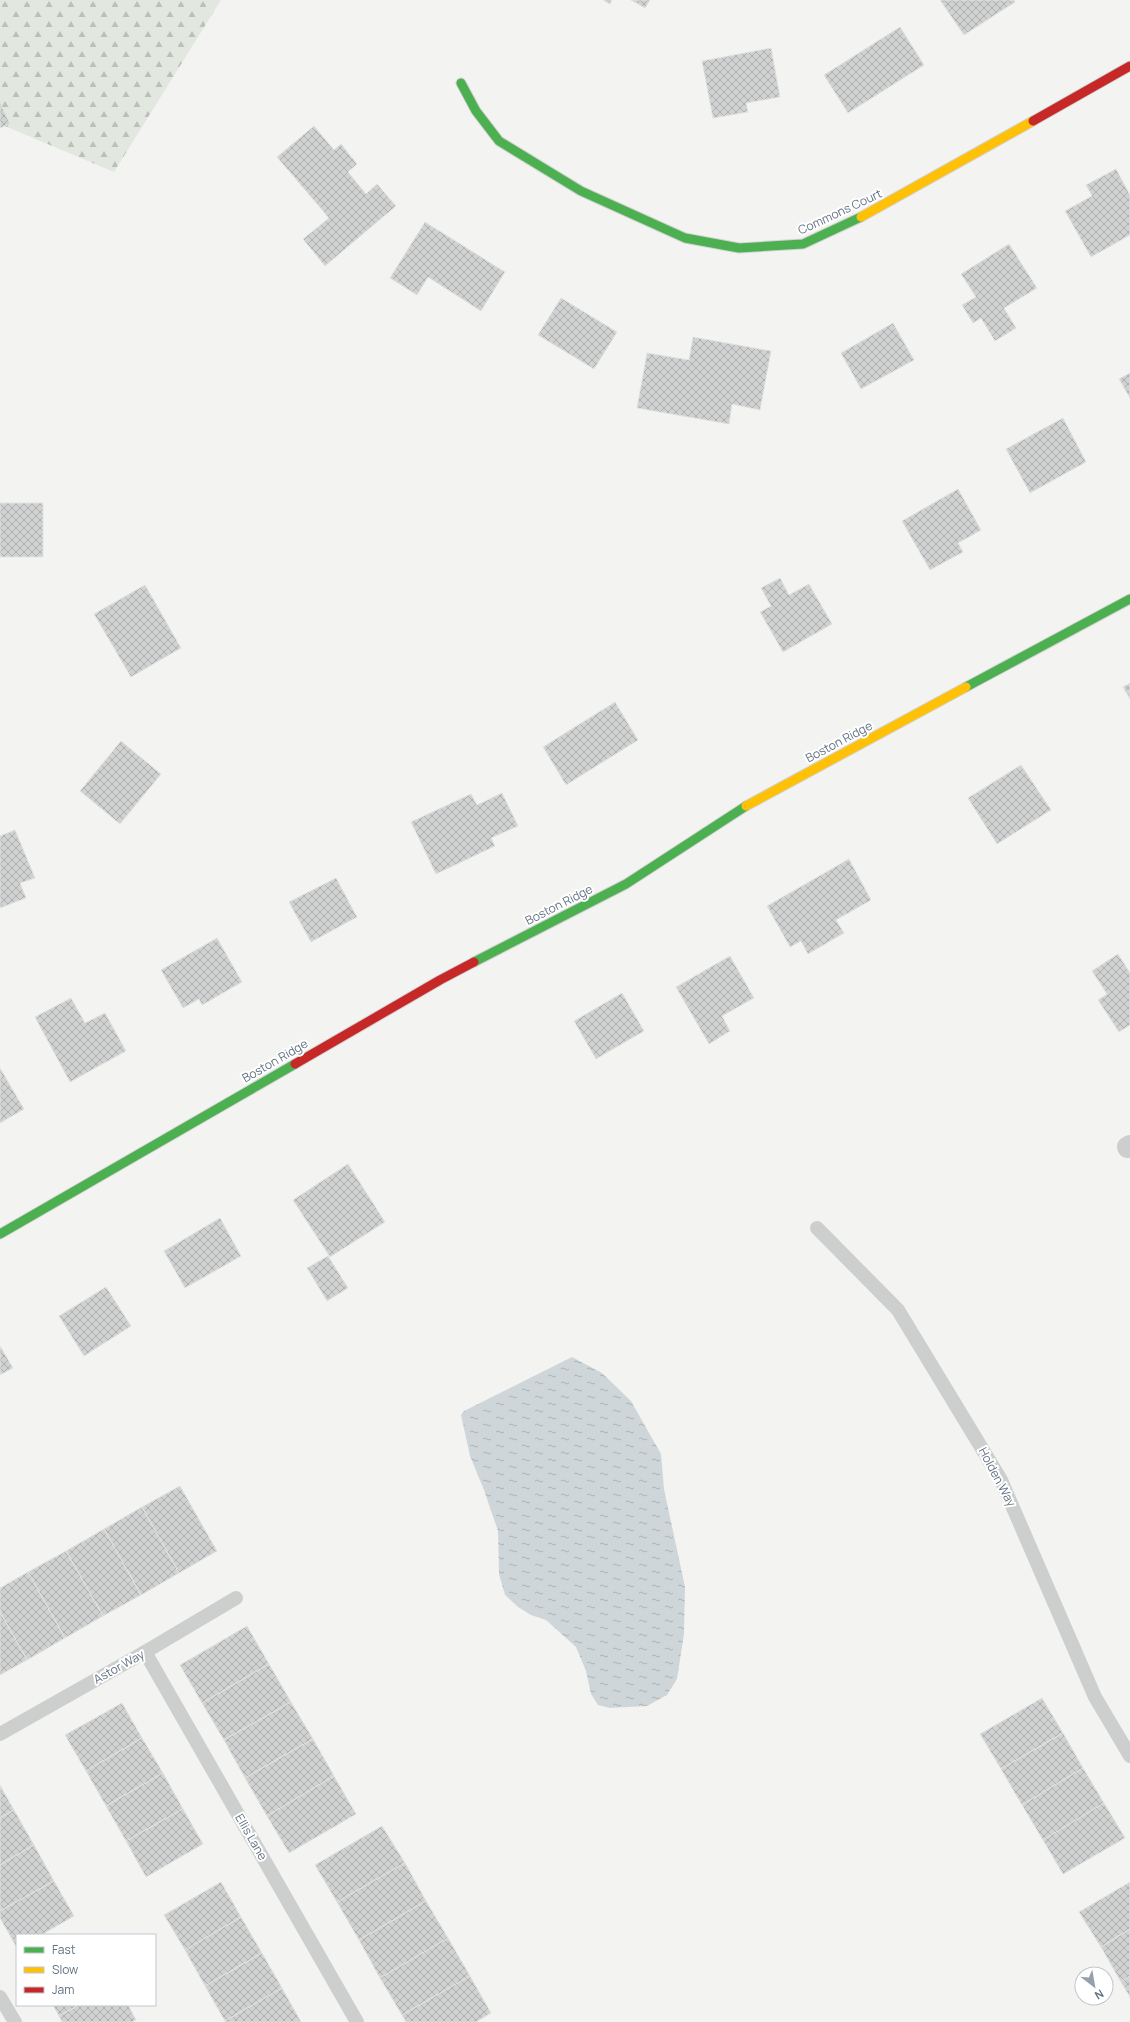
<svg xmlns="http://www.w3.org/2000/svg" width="1130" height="2022" font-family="Manrope,sans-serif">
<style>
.forest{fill:url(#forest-firs)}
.water{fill:url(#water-ripples)}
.building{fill:url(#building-cross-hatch);stroke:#e2e3e1}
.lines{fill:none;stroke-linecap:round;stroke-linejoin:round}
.fast-casing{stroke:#d1d2d2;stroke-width:11}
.slow-casing{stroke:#d1d2d2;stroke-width:11}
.jam-casing{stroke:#d1d2d2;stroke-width:11}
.lane{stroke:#cdcece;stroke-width:14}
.street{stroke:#cdcece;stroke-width:22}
.fast{stroke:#4caf50;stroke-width:9}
.slow{stroke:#ffc107;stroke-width:9}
.jam{stroke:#c62828;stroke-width:9}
.labels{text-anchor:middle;stroke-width:4;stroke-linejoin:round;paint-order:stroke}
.street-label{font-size:12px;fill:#627283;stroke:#fff}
</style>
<defs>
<pattern id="forest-firs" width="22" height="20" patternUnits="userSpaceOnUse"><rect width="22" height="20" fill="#e2e7df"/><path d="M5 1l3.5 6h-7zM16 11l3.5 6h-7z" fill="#bbc0ba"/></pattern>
<pattern id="water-ripples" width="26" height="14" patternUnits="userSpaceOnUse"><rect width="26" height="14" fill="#cfd6d9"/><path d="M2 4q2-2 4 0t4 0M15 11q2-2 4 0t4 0" fill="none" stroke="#abb2b5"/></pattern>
<pattern id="building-cross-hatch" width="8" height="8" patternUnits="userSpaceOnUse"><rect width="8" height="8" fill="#d0d1d1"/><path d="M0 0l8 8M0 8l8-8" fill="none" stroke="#acaeaf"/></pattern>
</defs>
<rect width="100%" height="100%" fill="#f3f4f1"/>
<!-- forest -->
<polygon class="forest" points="0,0 221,0 114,172 0,124"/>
<!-- water -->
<polygon class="water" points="572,1357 602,1373 631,1401 661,1454 664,1489 685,1587 684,1634 677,1679 667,1695 647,1706 610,1708 598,1705 591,1694 586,1671 576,1647 546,1620 531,1615 518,1607 505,1595 499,1574 498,1531 484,1490 470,1456 461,1415 464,1411"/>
<!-- building -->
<g class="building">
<polygon points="603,0 612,0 610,4"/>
<polygon points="631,0 650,0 645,8"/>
<polygon points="940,0 1014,0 1015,2 964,35"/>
<polygon points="900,27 924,65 848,113 824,75"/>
<polygon points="771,48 780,97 746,103 748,112 713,118 702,61"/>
<polygon points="0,102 10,124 0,128"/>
<polygon points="314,126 334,150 341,144 357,164 348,172 366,194 377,184 396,206 325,266 303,239 329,218 277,157"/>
<polygon points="1116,169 1130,195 1130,235 1091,257 1065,211 1092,196 1086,185"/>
<polygon points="425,222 505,272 481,311 428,277 417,295 390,278"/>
<polygon points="1009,244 1037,288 1004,308 1016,328 995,341 981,318 973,323 962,305 976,297 961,274"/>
<polygon points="561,298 617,332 594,369 538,335"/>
<polygon points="893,323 914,360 861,389 841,353"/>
<polygon points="693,337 771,351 760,410 732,404 729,424 637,408 647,353 689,360"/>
<polygon points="1130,373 1130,398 1119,379"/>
<polygon points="1063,418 1086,462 1030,493 1006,449"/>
<polygon points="958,489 981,530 958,543 963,552 930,570 902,521"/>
<rect x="0" y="503" width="43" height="54"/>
<polygon points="780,578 789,595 809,584 832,624 783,652 760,612 771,606 761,588"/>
<polygon points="145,585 181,648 131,677 94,614"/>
<polygon points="1130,683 1130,699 1123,687"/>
<polygon points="615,702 638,740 566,785 543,747"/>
<polygon points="121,741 161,774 120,824 80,791"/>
<polygon points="1021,765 1051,810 997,844 968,798"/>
<polygon points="502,793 518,826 491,838 495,846 436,874 411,822 471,794 477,805"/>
<polygon points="15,830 35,878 20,883 26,898 0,908 0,836"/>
<polygon points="849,859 871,900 836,920 844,933 808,954 801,941 790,947 767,906"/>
<polygon points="336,878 357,917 311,942 289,902"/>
<polygon points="217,938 242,982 202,1005 199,999 183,1008 161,970"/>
<polygon points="1118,954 1130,973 1130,1025 1119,1032 1098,1000 1107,994 1092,971"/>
<polygon points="730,956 754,998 722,1016 730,1031 709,1044 676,987"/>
<polygon points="622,993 644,1031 596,1059 574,1021"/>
<polygon points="71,998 85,1023 105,1013 126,1051 70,1082 35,1017"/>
<polygon points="0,1068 24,1109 0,1123"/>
<polygon points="348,1164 385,1222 330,1257 293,1200"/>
<polygon points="220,1218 241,1256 185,1288 164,1251"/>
<polygon points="328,1256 348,1288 327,1301 307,1268"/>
<polygon points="106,1287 131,1326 84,1356 59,1316"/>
<polygon points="0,1346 13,1368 0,1375"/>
<polygon points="180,1486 217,1551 179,1573 142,1507"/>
<polygon points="142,1507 179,1573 141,1595 104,1529"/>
<polygon points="104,1529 141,1595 103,1616 66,1551"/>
<polygon points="66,1551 103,1616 65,1638 28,1572"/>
<polygon points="28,1572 65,1638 27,1660 0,1612 0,1588"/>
<polygon points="0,1612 27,1660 0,1675"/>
<polygon points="247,1626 269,1664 202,1703 180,1665"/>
<polygon points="269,1664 291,1702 224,1740 202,1703"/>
<polygon points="1042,1698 1063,1733 1001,1769 980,1734"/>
<polygon points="291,1702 313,1739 245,1778 224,1740"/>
<polygon points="122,1703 142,1738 86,1771 65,1735"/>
<polygon points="1063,1733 1083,1768 1022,1805 1001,1769"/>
<polygon points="142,1738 163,1773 106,1806 86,1771"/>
<polygon points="313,1739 334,1776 267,1816 245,1778"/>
<polygon points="1083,1768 1104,1803 1043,1840 1022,1805"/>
<polygon points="163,1773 183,1809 126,1841 106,1806"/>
<polygon points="334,1776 356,1814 289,1853 267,1816"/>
<polygon points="0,1785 14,1810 0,1818"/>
<polygon points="1104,1803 1125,1838 1063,1874 1043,1840"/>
<polygon points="183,1809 203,1844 146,1877 126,1841"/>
<polygon points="14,1810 34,1845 0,1865 0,1818"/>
<polygon points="382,1826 405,1863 337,1902 315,1865"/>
<polygon points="34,1845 54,1881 0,1911 0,1865"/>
<polygon points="405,1863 426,1901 359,1940 337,1902"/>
<polygon points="54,1881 74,1916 41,1935 17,1935 17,1948 0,1918 0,1911"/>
<polygon points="221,1882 241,1917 185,1950 164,1915"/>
<polygon points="1130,1882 1130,1929 1101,1947 1079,1912"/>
<polygon points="426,1901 448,1938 380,1978 359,1940"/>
<polygon points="241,1917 262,1953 205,1986 185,1950"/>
<polygon points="1130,1929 1130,1976 1121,1982 1101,1947"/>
<polygon points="448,1938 470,1976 402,2015 380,1978"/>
<polygon points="262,1953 282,1988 225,2021 205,1986"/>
<polygon points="470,1976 491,2013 476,2022 406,2022 402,2015"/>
<polygon points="1130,1976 1130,1997 1121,1982"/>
<polygon points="282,1988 301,2022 226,2022 225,2021"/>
<polygon points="53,2005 79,2005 59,2016"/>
<polygon points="79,2005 128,2005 136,2020 132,2022 62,2022 59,2016"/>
</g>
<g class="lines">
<defs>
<g id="fast">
<polyline points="461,83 476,111 499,141 581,191 685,238 739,248 803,244 861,217"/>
<polyline points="966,687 1130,599"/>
<polyline points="474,962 626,884 746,806"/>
<polyline points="0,1234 295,1064"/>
</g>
<g id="slow">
<polyline points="861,217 1033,121"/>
<polyline points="746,806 966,687"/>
</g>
<g id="jam">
<polyline points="1033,121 1130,66"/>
<polyline points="295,1064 440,980 474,962"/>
</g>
</defs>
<!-- fast casing -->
<use href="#fast" class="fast-casing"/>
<!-- slow casing -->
<use href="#slow" class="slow-casing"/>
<!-- jam casing -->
<use href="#jam" class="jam-casing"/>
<!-- lane -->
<g class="lane">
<polyline points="817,1228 898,1310 1001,1480 1095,1697 1130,1756"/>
<polyline points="145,1652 357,2022"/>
<polyline points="0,1734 145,1652 236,1598"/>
<polyline points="0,1997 15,2022"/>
</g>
<!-- street -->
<polyline class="street" points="1128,1147 1130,1146"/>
<!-- fast -->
<use href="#fast" class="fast"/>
<!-- slow -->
<use href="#slow" class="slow"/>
<!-- jam -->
<use href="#jam" class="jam"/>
</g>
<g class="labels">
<!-- street labels -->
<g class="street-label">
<text transform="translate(840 212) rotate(-25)" y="4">Commons Court</text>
<text transform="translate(839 742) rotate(-28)" y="4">Boston Ridge</text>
<text transform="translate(559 905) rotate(-27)" y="4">Boston Ridge</text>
<text transform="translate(275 1061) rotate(-30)" y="4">Boston Ridge</text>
<text transform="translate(997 1477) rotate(62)" y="4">Holden Way</text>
<text transform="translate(119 1667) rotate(-29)" y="4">Astor Way</text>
<text transform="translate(251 1837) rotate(60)" y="4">Ellis Lane</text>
</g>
</g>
<!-- legend -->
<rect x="16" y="1934" width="140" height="72" fill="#ffffff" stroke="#c0c7cd"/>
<rect x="24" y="1947" width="20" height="6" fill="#4caf50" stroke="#c0c7cd"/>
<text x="52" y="1954" font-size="12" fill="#627283">Fast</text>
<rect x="24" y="1967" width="20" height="6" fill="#ffc107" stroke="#c0c7cd"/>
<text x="52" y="1974" font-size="12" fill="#627283">Slow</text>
<rect x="24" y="1987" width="20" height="6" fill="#c62828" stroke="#c0c7cd"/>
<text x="52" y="1994" font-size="12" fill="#627283">Jam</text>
<!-- north arrow -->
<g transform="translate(1094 1986) rotate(149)"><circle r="19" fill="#ffffff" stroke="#c0c7cd"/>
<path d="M0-3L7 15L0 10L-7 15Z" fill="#95a0aa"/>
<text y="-6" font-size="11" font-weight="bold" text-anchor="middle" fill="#627283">N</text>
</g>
</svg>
